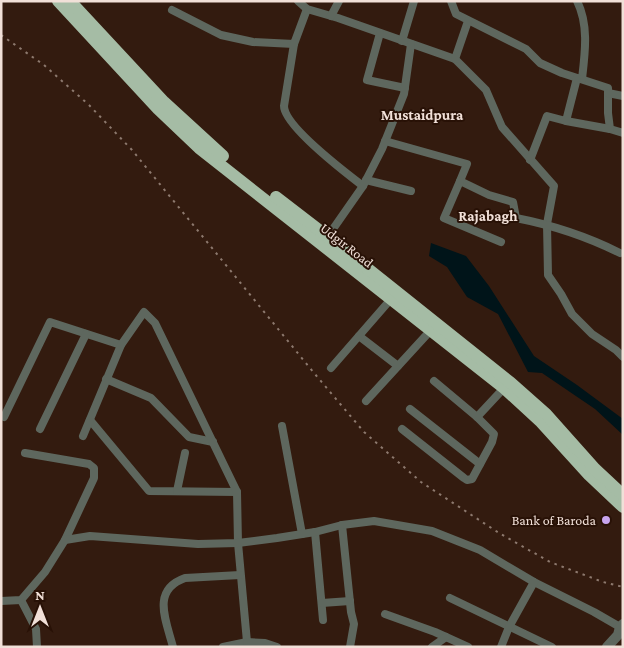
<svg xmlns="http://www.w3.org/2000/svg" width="624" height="648" font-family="'Crimson Pro',serif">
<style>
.water{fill:#001419}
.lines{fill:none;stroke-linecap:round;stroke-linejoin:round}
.minor{stroke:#5e675e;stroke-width:8}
.tertiary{stroke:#5e675e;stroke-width:10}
.trunk{stroke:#a5bca5;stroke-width:12}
.rail{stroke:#8d796e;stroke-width:2;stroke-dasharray:2.5 5;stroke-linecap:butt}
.poi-dot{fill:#c8a5ee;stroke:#281106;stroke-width:2}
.labels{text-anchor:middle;stroke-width:4;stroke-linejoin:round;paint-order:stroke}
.street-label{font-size:14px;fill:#f1e0d8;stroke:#281106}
.poi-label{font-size:14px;fill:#f1e0d8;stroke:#281106;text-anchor:end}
.neighbourhood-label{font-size:15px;font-weight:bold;fill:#f1e0d8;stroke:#281106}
</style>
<rect width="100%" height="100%" fill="#331b0f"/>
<!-- water -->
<polygon class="water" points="431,243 466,256 489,286 534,356 577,385 623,419 623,435 595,409 542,373 528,372 498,314 467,297 447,267 429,256"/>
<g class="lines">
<!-- minor -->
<g class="minor">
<polyline points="298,1 307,9 338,18 455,59 486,90 502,127 554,186 547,224 548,275 561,294 572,314 592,334 616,350 623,357"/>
<polyline points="451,1 456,14 526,49 540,63 562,73 608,88 608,113 610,129 623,133"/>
<path d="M577 1C589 25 585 53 582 79"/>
<polyline points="172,10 221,35 253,42 294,44 307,9"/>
<polyline points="331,16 339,1"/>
<polyline points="380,33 367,80 405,88"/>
<polyline points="402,41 414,1"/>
<path d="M294 44 284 106C284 126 346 173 363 186"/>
<polyline points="455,59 468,21"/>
<polyline points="608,93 623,96"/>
<polyline points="566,121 610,129"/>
<path d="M385 141 467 164 460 181 489 195 513 202 516 218C552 225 586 236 620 253"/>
<polyline points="530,160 547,116 566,121 577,78"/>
<polyline points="366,180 411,191"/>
<polyline points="460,181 444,218 501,242"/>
<polyline points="326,239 363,186 382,149 404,94 411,44"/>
<polyline points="359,336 398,366"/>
<polyline points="331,368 391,299"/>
<polyline points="106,379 151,398 189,437 213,442"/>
<polyline points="366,401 431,330"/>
<polyline points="410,409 480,464"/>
<polyline points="4,417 50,322 121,345"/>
<polyline points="477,417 504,388"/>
<polyline points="90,420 149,491 237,492"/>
<polyline points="282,426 302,534"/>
<polyline points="40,429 86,334"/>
<polyline points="402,429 464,478 467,480 472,479 492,442 494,434 477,417 434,381"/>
<polyline points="83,436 121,345 144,312 155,323 237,492 238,543 247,642 223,647"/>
<polyline points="25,453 89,464 94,468 94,478 65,540"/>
<polyline points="177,491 185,453"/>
<polyline points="342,525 351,612 354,624 350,647"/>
<polyline points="315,532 323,620"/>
<polyline points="450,598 552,647"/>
<polyline points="21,600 36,629 37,647"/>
<polyline points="1,601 21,600 45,572 65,540 90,536 198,544 238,543 277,538 315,532 342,525 374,521 432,531 480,550 534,582 594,612 620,627"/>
<polyline points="322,603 350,601"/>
<polyline points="385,614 435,632 468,647"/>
<polyline points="247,642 265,643 277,647"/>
<path d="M173 647C166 620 151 590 185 578L240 575"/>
<polyline points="432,647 446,637"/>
<polyline points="501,647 509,627 534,582"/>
</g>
<!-- tertiary -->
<polyline class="tertiary" points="607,647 618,635 620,627 623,624"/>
<!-- trunk -->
<g class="trunk">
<polyline points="58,1 158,109 199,148 504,388 540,421 589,475 623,507"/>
<polyline points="70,1 164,102 223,156"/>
<polyline points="276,197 328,237 511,383 546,414 595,469 623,495"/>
</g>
<!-- rail -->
<polyline class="rail" points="1,35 44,65 89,105 132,150 314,373 364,432 421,482 499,533 550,562 603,582 623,587"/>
</g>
<!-- markers -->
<circle class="poi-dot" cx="606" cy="520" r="5"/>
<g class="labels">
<!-- street labels -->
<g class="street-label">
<text transform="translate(347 245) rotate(38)" y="5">Udgir Road</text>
</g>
<!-- poi labels -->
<g class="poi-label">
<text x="596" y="525">Bank of Baroda</text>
</g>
<!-- neighbourhood labels -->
<g class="neighbourhood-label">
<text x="422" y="120">Mustaidpura</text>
<text x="488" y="221">Rajabagh</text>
</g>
</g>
<!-- border -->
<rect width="624" height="648" fill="none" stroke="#f1e0d8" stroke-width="5"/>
<!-- north arrow -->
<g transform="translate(40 608)" stroke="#281106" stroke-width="4" paint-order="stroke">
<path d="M0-4L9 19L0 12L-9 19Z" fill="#f1e0d8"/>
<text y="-8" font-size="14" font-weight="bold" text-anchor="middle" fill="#f1e0d8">N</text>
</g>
</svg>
